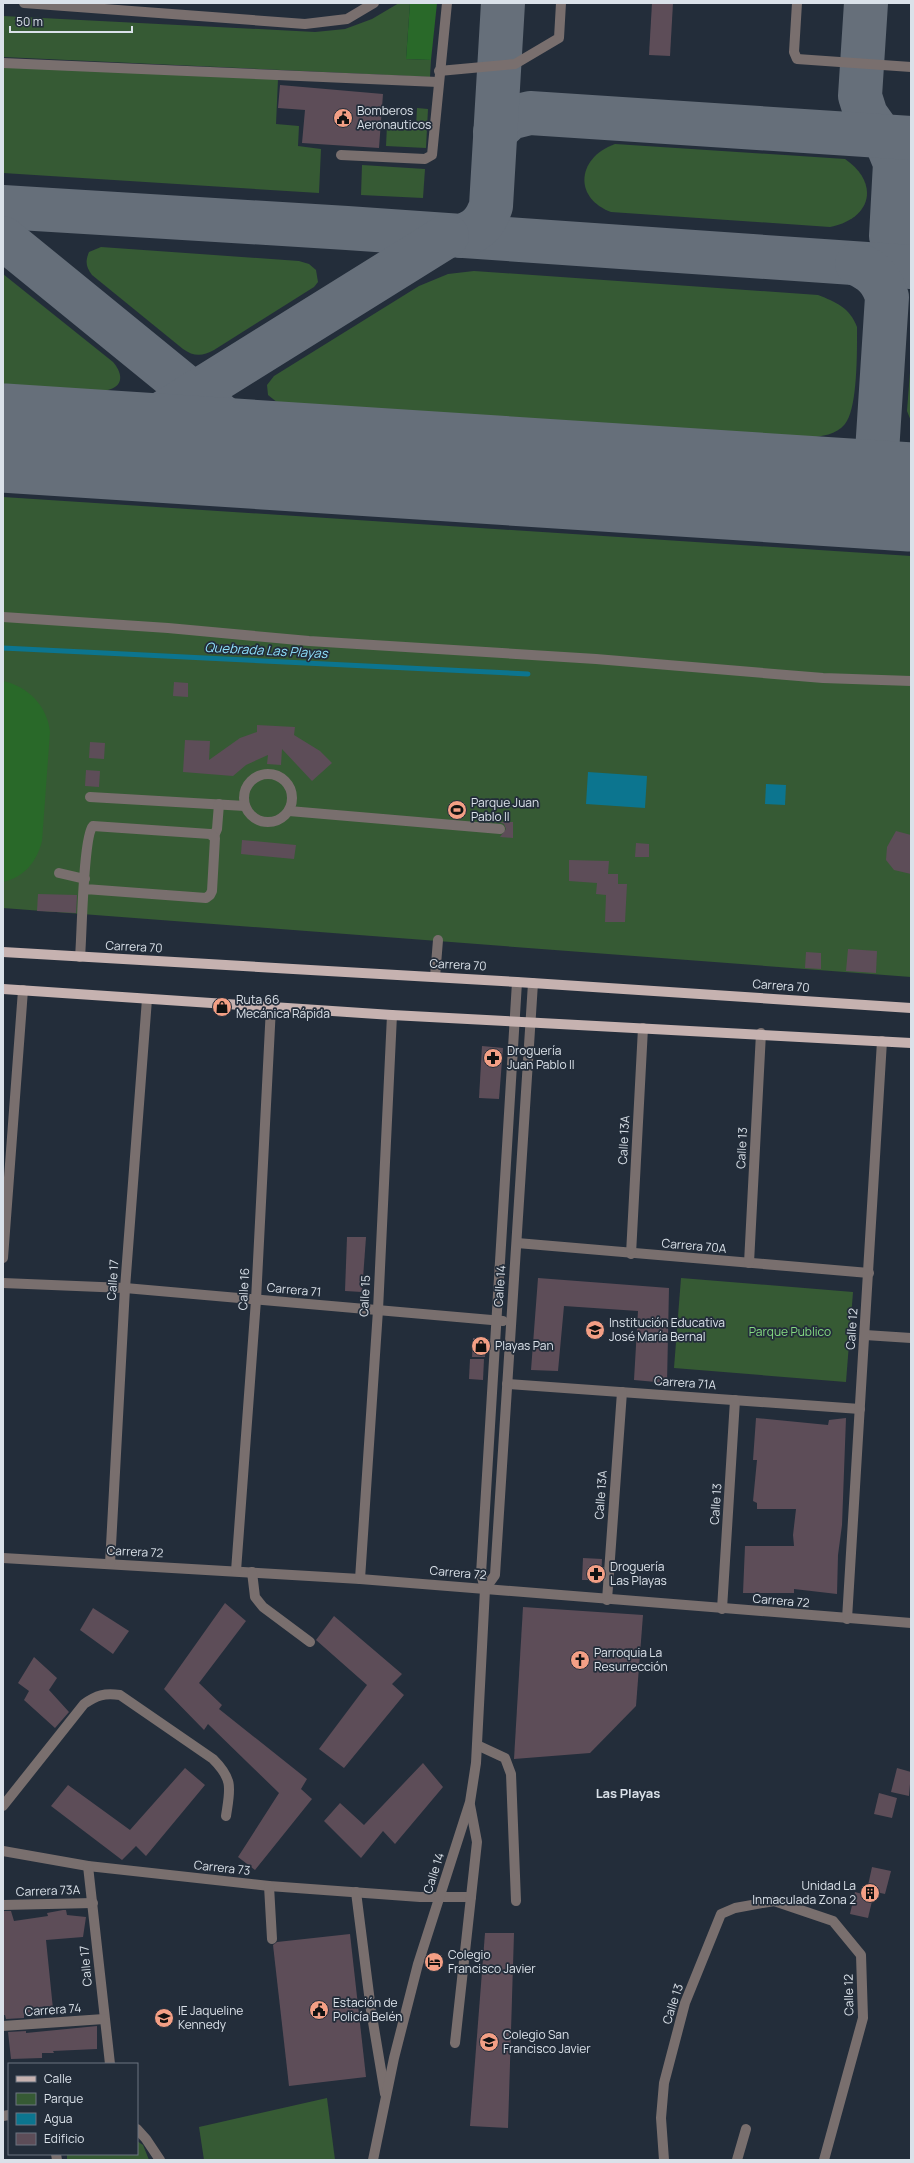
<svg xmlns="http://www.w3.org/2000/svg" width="914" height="2163" font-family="Manrope,sans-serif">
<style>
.green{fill:#365a34}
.forest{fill:#296929}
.water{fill:#0c758f}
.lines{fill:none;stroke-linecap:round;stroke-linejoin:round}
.stream{stroke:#0c758f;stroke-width:5}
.taxiway{stroke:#666f7a;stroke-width:44}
.runway{stroke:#666f7a;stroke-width:109}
.building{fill:#5d4d58}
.minor{stroke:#796f6e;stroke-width:10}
.major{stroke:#c6b2b0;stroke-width:10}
.labels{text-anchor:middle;stroke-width:3.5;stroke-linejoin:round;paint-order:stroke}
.poi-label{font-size:12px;fill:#dae1e9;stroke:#232d3a;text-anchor:start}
.street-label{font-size:12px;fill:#dae1e9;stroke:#232d3a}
.park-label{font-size:12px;fill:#84da81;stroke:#232d3a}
.water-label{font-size:13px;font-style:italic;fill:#8edffb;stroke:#232d3a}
.neighbourhood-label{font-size:13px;font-weight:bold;fill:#dae1e9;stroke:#232d3a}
</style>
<rect width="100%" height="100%" fill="#232d3a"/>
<!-- green -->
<g class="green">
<polygon points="399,3 410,3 406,59 431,60 430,77 3,57 3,16 315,32 345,29 372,19"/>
<polygon points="3,67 278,79 276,124 299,126 298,146 321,149 319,193 3,173"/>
<polygon points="417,108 428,109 426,148 386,146 387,125 416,126"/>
<path d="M615 144 845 159C880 183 872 219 830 227L611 212C572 197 578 157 615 144Z"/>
<polygon points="362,165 425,169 423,198 361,195"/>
<path d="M101 247 299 261 309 264 316 270 318 282 314 287 214 350C203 356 194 357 183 349L92 275C86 267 85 262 89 252Z"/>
<path d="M474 271 818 295C836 302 850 308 857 327 857 348 858 409 845 424 836 435 822 436 809 438L278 403 268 395 267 385 274 376 419 286 448 274Z"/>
<path d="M3 274 113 362C121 371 125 384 111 389 90 396 28 387 3 386Z"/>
<polygon points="911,359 911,421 907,411"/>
<polygon points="3,497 911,556 911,977 3,908"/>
<polygon points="681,1278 853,1292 846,1382 674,1368"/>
<polygon points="327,2098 335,2160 204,2160 199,2127"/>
<polygon points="137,2141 143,2145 149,2160 67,2160 67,2154 137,2154"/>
</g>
<!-- forest -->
<g class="forest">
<polygon points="410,3 437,3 431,60 406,59"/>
<path d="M3 681C29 687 47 706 50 732L42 841C37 861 25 877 3 882Z"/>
</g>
<!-- water -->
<g class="water">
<polygon points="588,772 647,776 645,808 586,804"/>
<polygon points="766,784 786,785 785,805 765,804"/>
</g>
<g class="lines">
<!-- stream -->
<polyline class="stream" points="3,648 528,674"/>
<!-- taxiway -->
<g class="taxiway">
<polyline points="866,3 860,96 866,115 888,146 895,163 891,236"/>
<polyline points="495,132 510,118 530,113 911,138"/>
<polyline points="3,207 347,228 911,267"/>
<path d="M462 236C478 230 485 223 491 206L503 3"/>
<polyline points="3,238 252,441 266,450 282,456"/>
<polyline points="91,444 113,440 126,436 447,236"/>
<path d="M877 452C882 472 889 490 911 496"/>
<path d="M822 492C855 491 867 484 877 452L887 297C882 280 873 271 857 264"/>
</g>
<!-- runway -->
<polyline class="runway" points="3,438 911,497"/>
</g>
<!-- building -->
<g class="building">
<polygon points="652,3 673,3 670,56 649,55"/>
<polygon points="280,85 383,94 379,148 302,143 305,110 278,108"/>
<polygon points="174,682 188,683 188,697 173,696"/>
<polygon points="257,725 295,727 294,735 320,751 332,763 312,781 282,749 281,765 267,764 268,755 246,765 233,776 183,772 185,740 210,741 209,760 240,738 257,732"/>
<polygon points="90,742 105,743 104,759 89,758"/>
<polygon points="86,770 100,771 99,787 85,786"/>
<polygon points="500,822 513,822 513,838 500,837 506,829 504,824"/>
<polygon points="896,831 911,835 911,874 894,870 886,860 887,847"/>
<polygon points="242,840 296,845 294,859 241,854"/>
<polygon points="636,843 649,844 649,857 635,857"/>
<polygon points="569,860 609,861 608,874 618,874 618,884 627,884 625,922 605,922 606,895 596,894 597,883 569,881"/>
<polygon points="38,894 77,895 76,913 37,911"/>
<polygon points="848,949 877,951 876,973 846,971"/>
<polygon points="806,952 821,953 821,969 805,968"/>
<polygon points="482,1046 503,1048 499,1099 479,1098"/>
<polygon points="347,1237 366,1237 362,1292 345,1291"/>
<polygon points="538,1278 669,1288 667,1383 634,1380 638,1311 564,1306 558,1371 531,1370"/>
<polygon points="473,1338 485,1338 485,1357 472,1357"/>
<polygon points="470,1359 484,1359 483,1380 469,1379"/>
<polygon points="756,1418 828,1425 829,1420 846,1418 842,1525 838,1555 837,1594 794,1589 794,1593 743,1593 745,1546 794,1546 793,1535 796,1509 757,1509 757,1503 753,1501 757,1460 753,1460"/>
<polygon points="583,1558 602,1559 601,1580 582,1580"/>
<polygon points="225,1603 246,1621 199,1683 222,1705 219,1709 307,1779 301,1789 312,1799 255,1870 238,1857 279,1793 208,1724 204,1730 164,1689"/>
<polygon points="523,1607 643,1615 636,1706 590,1753 514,1759"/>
<polygon points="93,1608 129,1631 113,1654 80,1630"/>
<polygon points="334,1616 402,1674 392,1684 404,1695 344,1768 319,1749 367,1685 316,1640"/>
<polygon points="34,1657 57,1678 49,1690 69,1712 55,1728 24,1700 29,1691 18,1683"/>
<polygon points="423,1763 443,1787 395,1844 383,1831 361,1858 324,1821 340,1803 364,1825"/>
<polygon points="185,1768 205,1785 146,1856 136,1846 122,1860 51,1806 68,1785 130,1830"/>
<polygon points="897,1768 911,1772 909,1796 891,1792"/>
<polygon points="879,1793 897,1798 892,1818 874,1814"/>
<polygon points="872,1867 891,1871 885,1894 867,1890"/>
<polygon points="855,1892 873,1897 868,1918 850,1914"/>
<polygon points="63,1910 66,1910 67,1915 86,1917 83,1937 46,1940 53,2009 24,2013 24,2018 6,2019 5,2015 3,2015 3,1911 11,1911 14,1921 48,1916 47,1913"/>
<polygon points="485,1933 514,1933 508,2128 470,2126"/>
<polygon points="350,1934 366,2077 289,2086 273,1945 277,1942"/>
<polygon points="97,2026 97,2049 53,2051 54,2053 42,2053 42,2058 11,2059 8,2032 26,2031 26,2033"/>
</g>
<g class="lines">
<!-- minor -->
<g class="minor">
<polyline points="24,3 305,24 347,19 374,3"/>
<polyline points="797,3 794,52 797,59 911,67"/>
<polyline points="3,63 438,82"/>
<polyline points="439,71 515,64 559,38 561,3"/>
<polyline points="341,155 425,159 432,155 447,3"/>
<polyline points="3,617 168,628 309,641 596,659 823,678 911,681"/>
<circle cx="268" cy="798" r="24"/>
<polyline points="90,797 245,806"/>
<polyline points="289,811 500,829"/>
<polyline points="214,836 217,829 219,804"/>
<polyline points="59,873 85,879"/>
<path d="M80 957C82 936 83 836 93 826L210 834 215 838 212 891 210 895 206 898 85 889"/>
<polyline points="435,977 438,940"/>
<polyline points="517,1243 869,1273"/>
<polyline points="631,1254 643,1028"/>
<polyline points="3,1258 23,990"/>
<polyline points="749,1263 761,1033"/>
<polyline points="3,1283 125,1288 503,1321"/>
<polyline points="865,1335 911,1338"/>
<polyline points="507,1384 860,1409"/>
<polyline points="3,1558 360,1579 911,1623"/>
<polyline points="110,1564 125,1288 147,999"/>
<polyline points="236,1571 256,1300 271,1007"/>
<polyline points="252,1572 255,1597 263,1607 310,1642"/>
<polyline points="360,1579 378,1310 392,1015"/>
<polyline points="485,1589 495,1575 533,983"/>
<polyline points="607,1600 622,1392"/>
<polyline points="722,1609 735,1400"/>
<polyline points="847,1619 882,1041"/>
<polyline points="477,1745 505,1758 511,1774 516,1901"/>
<path d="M3 1806 84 1704C97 1695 104 1693 120 1695L213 1759C234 1780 230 1789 226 1816"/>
<polyline points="3,1851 88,1866 269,1886 420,1897 471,1897"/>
<polyline points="88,1866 110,2064"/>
<polyline points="269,1886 272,1939"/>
<polyline points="356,1892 371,2010 385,2094"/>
<polyline points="3,1905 93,1903"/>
<polyline points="3,2026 104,2019"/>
<polyline points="455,2043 477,1842 470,1805"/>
<polyline points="3,2116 9,2115"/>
<polyline points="137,2129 146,2139 160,2160"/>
<polyline points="56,2154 57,2160"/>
<polyline points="373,2160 394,2058 418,1964 470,1802 476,1763 485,1589 481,1574 517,982"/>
<polyline points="664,2160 661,2118 664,2083 685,2003 721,1914 735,1908 774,1901 833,1921 861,1955 863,2018 824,2160"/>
<polyline points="737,2160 746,2129"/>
</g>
<!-- major -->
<g class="major">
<polyline points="3,952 517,982 911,1008"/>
<polyline points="3,989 392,1015 911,1043"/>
</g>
</g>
<!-- icons -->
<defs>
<symbol id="civic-disc" viewBox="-11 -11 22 22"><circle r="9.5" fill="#f39f85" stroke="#232d3a"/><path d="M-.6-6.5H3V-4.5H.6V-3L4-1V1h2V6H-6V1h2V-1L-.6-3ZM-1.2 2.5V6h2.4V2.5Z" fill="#111"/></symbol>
<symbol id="stadium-disc" viewBox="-11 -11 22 22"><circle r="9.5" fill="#f39f85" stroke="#232d3a"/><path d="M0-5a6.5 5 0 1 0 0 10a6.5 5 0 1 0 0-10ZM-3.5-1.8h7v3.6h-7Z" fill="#111"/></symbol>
<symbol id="shop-disc" viewBox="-11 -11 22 22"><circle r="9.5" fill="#f39f85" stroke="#232d3a"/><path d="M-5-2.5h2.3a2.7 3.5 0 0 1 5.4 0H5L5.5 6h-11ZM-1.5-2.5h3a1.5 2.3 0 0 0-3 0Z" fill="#111"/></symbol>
<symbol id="pharmacy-disc" viewBox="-11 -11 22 22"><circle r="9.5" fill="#f39f85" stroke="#232d3a"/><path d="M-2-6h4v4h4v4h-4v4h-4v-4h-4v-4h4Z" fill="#111"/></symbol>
<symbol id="school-disc" viewBox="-11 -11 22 22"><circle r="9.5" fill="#f39f85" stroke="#232d3a"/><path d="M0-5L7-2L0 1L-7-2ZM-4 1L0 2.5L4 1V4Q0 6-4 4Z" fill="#111"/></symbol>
<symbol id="church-disc" viewBox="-11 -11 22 22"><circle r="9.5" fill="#f39f85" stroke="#232d3a"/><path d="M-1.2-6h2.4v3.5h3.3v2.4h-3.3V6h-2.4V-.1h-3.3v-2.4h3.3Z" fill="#111"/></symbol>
<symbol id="building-disc" viewBox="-11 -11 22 22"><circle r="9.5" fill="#f39f85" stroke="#232d3a"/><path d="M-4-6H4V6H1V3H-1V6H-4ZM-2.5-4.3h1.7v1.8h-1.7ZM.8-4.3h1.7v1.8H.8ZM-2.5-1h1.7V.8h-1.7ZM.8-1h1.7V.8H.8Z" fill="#111"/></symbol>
<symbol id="hotel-disc" viewBox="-11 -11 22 22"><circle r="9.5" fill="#f39f85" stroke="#232d3a"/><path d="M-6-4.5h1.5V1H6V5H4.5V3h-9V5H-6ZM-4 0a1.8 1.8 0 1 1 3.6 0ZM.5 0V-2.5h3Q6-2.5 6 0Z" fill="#111"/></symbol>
</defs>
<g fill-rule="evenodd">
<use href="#civic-disc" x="332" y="107" width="22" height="22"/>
<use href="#stadium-disc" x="446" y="799" width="22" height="22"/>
<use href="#shop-disc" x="211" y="996" width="22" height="22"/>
<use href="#pharmacy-disc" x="482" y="1047" width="22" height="22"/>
<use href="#school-disc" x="584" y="1319" width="22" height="22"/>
<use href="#shop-disc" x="470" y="1335" width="22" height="22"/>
<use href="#pharmacy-disc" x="585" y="1563" width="22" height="22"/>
<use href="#church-disc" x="569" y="1649" width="22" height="22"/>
<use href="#building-disc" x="859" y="1882" width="22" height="22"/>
<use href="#hotel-disc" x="423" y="1951" width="22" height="22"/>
<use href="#civic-disc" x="308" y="1999" width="22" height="22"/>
<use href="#school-disc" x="153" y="2007" width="22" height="22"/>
<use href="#school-disc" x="478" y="2031" width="22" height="22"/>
</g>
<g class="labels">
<!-- poi labels -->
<g class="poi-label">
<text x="357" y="115">Bomberos<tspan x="357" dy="14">Aeronauticos</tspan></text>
<text x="471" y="807">Parque Juan<tspan x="471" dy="14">Pablo II</tspan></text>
<text x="236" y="1004">Ruta 66<tspan x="236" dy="14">Mecánica Rápida</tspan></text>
<text x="507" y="1055">Droguería<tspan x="507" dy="14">Juan Pablo II</tspan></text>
<text x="609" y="1327">Institución Educativa<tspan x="609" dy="14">José María Bernal</tspan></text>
<text x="495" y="1350">Playas Pan</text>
<text x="610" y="1571">Droguería<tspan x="610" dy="14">Las Playas</tspan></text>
<text x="594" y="1657">Parroquia La<tspan x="594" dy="14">Resurrección</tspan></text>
<text x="856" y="1890" text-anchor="end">Unidad La<tspan x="856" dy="14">Inmaculada Zona 2</tspan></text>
<text x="448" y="1959">Colegio<tspan x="448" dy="14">Francisco Javier</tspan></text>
<text x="333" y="2007">Estación de<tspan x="333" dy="14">Policía Belén</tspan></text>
<text x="178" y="2015">IE Jaqueline<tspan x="178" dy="14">Kennedy</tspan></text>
<text x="503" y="2039">Colegio San<tspan x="503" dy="14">Francisco Javier</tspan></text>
</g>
<!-- street labels -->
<g class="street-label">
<text transform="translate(134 947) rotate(3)" y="4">Carrera 70</text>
<text transform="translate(458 965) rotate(3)" y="4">Carrera 70</text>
<text transform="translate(781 986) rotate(4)" y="4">Carrera 70</text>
<text transform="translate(624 1140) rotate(-87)" y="4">Calle 13A</text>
<text transform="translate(742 1148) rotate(-87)" y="4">Calle 13</text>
<text transform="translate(694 1246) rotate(5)" y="4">Carrera 70A</text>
<text transform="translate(113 1280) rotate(-86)" y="4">Calle 17</text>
<text transform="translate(500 1286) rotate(-86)" y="4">Calle 14</text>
<text transform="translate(244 1289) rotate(-87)" y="4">Calle 16</text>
<text transform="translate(294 1290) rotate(5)" y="4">Carrera 71</text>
<text transform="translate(365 1296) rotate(-87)" y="4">Calle 15</text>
<text transform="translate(852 1329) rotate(-86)" y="4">Calle 12</text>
<text transform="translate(685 1383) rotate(4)" y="4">Carrera 71A</text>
<text transform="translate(601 1495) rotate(-86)" y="4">Calle 13A</text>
<text transform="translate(716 1504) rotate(-86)" y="4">Calle 13</text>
<text transform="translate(135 1552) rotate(3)" y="4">Carrera 72</text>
<text transform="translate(458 1573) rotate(5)" y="4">Carrera 72</text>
<text transform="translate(781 1601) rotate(5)" y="4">Carrera 72</text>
<text transform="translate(222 1868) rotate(6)" y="4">Carrera 73</text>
<text transform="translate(434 1873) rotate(-72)" y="4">Calle 14</text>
<text transform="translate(48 1891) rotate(-2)" y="4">Carrera 73A</text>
<text transform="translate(86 1966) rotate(-95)" y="4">Calle 17</text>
<text transform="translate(849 1995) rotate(-91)" y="4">Calle 12</text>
<text transform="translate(673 2004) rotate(-72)" y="4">Calle 13</text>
<text transform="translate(53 2010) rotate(-4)" y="4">Carrera 74</text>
</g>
<!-- park labels -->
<g class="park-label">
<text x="790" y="1336">Parque Publico</text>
</g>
<!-- water labels -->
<g class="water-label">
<text transform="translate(266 650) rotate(3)" y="5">Quebrada Las Playas</text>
</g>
<!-- neighbourhood labels -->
<g class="neighbourhood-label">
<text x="628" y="1798">Las Playas</text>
</g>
</g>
<!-- border -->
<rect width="914" height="2163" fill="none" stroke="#dae1e9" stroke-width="8"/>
<!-- legend -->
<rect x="8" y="2063" width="130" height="92" fill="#232d3a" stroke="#6c7580"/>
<rect x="16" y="2076" width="20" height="6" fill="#c6b2b0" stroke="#6c7580"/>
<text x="44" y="2083" font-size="12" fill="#dae1e9">Calle</text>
<rect x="16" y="2093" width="20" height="12" fill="#365a34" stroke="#6c7580"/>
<text x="44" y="2103" font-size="12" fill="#dae1e9">Parque</text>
<rect x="16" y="2113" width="20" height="12" fill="#0c758f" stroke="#6c7580"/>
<text x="44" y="2123" font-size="12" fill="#dae1e9">Agua</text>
<rect x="16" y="2133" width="20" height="12" fill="#5d4d58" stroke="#6c7580"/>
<text x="44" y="2143" font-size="12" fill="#dae1e9">Edificio</text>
<!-- scale -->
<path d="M10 26v6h122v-6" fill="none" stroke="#dae1e9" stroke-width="2"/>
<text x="16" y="26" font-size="12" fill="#dae1e9" stroke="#232d3a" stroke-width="3" paint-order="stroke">50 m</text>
</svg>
